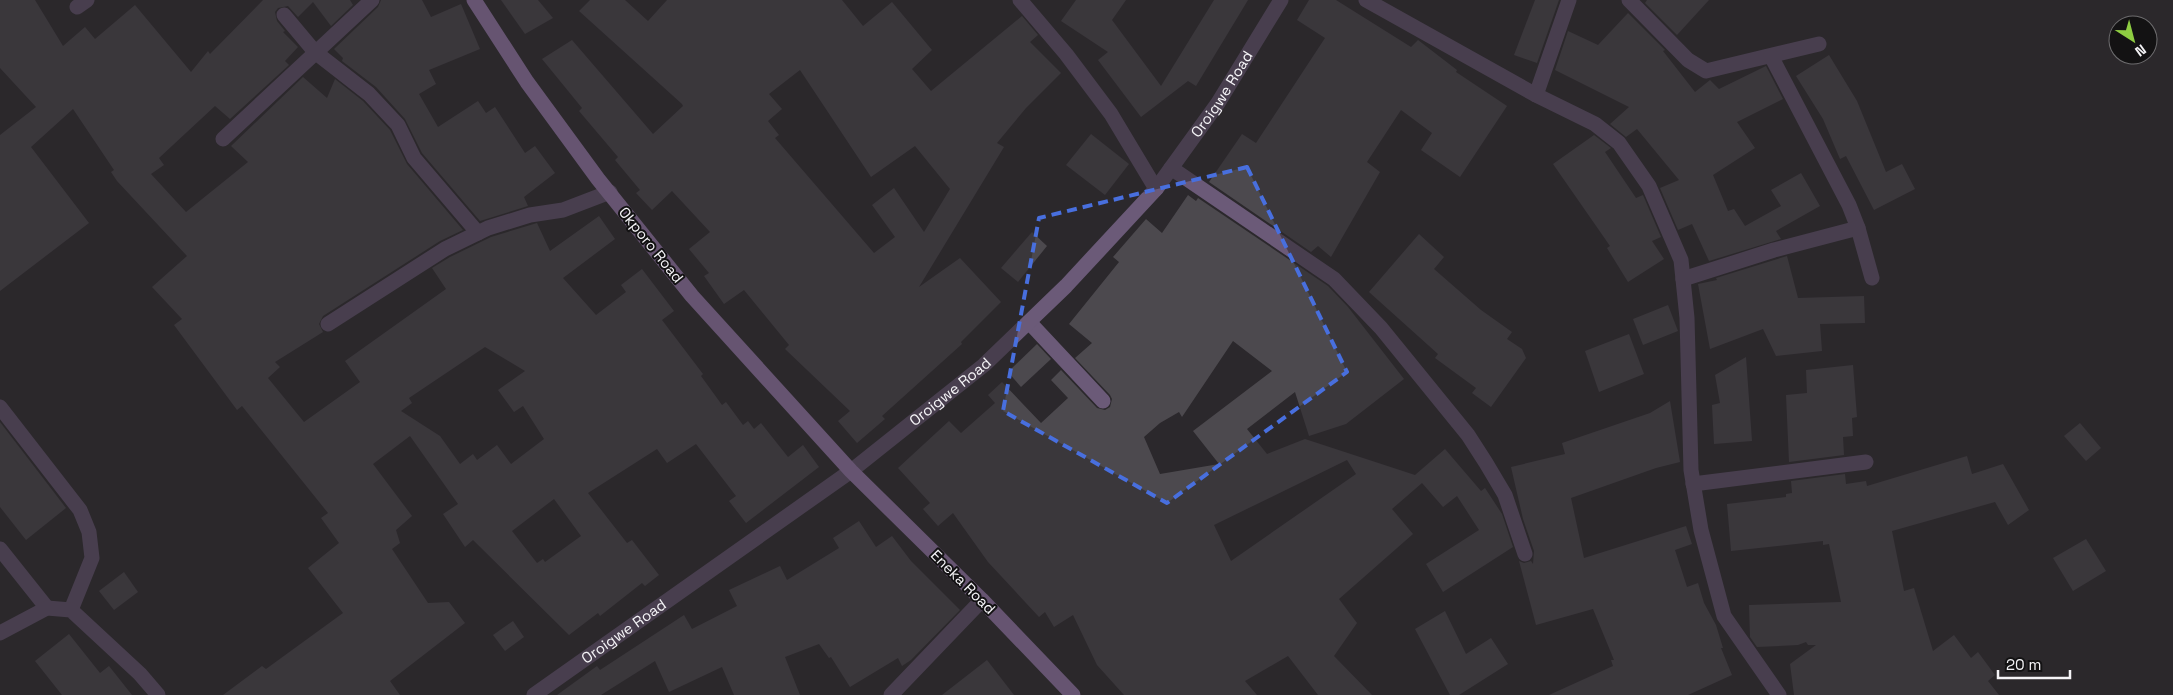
<svg xmlns="http://www.w3.org/2000/svg" width="2173" height="695" font-family="'Space Grotesk',sans-serif">
<style>
.building{fill:#4c494e;fill-rule:evenodd}
.lines{fill:none;stroke-linecap:round;stroke-linejoin:round}
.minor{stroke:#6b5a78;stroke-width:15}
.major{stroke:#ad8ac6;stroke-width:15}
.marked{fill:none;stroke:#486fde;stroke-width:4;stroke-dasharray:10 6;stroke-linejoin:round}
.labels{text-anchor:middle;stroke-width:4;stroke-linejoin:round;paint-order:stroke}
.street-label{font-size:15px;fill:#f5f4f7;stroke:#131213}
</style>
<rect width="100%" height="100%" fill="#2b282c"/>
<!-- building -->
<g class="building">
<path d="M0 0H35L63 46 85 27 95 39 135 5 191 72 208 51 210 54 263 0H350L353 5 331 26 313 2 298 17 288 6 278 8 275 12 277 21 285 31 283 32 298 47 285 61 289 65 230 119 215 106 159 158 164 165 151 174 186 212 248 162 231 146 303 77 327 98 335 79 363 101 390 130 407 164 463 230 440 241 323 316 319 324 323 332 275 362 280 367 268 378 304 422 360 382 345 361 446 289 432 268 450 257 491 237 537 223 550 251 599 216 615 239 563 278 596 315 626 292 621 285 642 269 674 311 662 320 703 374 701 376 722 405 726 402 743 425 748 421 754 429 761 423 788 457 803 445 819 467 746 523 729 501 736 496 696 444 667 463 657 449 588 493 627 543 632 540 659 575 645 586 642 583 600 616 598 613 569 635 473 540 465 547 443 514 458 504 410 436 373 464 412 516 396 530 400 543 392 549 428 603 449 602 465 623 390 681 400 695H223L262 666 266 669 343 613 308 568 339 543 321 518 328 513 242 406 237 410 174 325 182 319 152 287 187 256 117 181 111 172 114 170 73 109 31 147 89 223 0 291V135L36 107 0 68ZM485 347 525 371 498 390 514 412 523 406 544 439 511 464 497 445 477 460 473 454 460 464 440 436 401 411 412 403 409 398ZM554 499 581 536 545 562 543 559 537 563 512 531Z"/>
<polygon points="381,0 422,0 431,17 461,4 480,49 429,70 436,84 419,94 438,127 478,101 486,113 495,107 525,153 535,146 555,173 524,197 528,206 480,221 422,153 405,119 376,87 342,61 343,58 334,49 378,7"/>
<polygon points="501,0 538,0 553,18 525,34"/>
<path d="M590 0H625L648 21 667 0H842L863 26 892 2 932 50 912 69 931 91 1022 16 1038 35 1030 42 1061 73 1026 108 997 143 1004 147 919 287 960 258 1001 302 961 342 962 344 882 416 885 419 857 443 838 421 850 411 785 349 789 345 744 290 724 304 704 276 709 273 689 249 710 232 672 191 652 210 636 193 640 190 615 160 618 157 579 111 582 108 542 59 572 40 653 134 683 106 682 104 579 11ZM800 70 871 177 915 146 950 189 924 232 894 188 872 205 895 237 874 253 775 138 779 135 768 121 782 109 769 94Z"/>
<polygon points="1076,0 1126,0 1112,20 1161,86 1214,0 1248,0 1196,86 1188,81 1141,117 1098,60 1108,52 1061,21"/>
<polygon points="1309,0 1336,0 1411,47 1418,40 1457,70 1456,72 1507,106 1460,177 1421,150 1432,133 1401,110 1367,162 1380,172 1331,257 1318,246 1311,252 1209,182 1242,134 1256,143 1325,38 1297,20"/>
<polygon points="1535,0 1559,0 1537,63 1514,55"/>
<polygon points="1647,0 1709,0 1677,35 1645,3"/>
<polygon points="1628,13 1665,50 1663,51 1695,92 1710,80 1719,89 1766,66 1783,99 1737,122 1755,148 1713,175 1728,211 1734,209 1745,226 1781,206 1771,190 1801,173 1820,206 1776,231 1781,239 1709,261 1692,224 1678,230 1660,188 1679,180 1637,129 1626,137 1610,124 1629,107 1555,70 1568,31 1598,45"/>
<polygon points="1829,55 1857,101 1886,172 1902,164 1915,189 1874,210 1846,156 1840,159 1823,119 1796,76"/>
<polygon points="1091,134 1129,164 1105,195 1066,165"/>
<polygon points="1594,135 1611,148 1605,152 1636,198 1643,195 1661,237 1652,241 1664,259 1628,282 1607,248 1610,246 1553,164"/>
<path d="M1188 195 1196 201 1198 198 1328 286 1348 307 1404 379 1346 424 1309 436 1295 392 1247 429 1267 454 1305 439 1415 475 1445 449 1481 491 1485 488 1502 514 1513 547 1443 592 1426 564 1479 530 1457 496 1443 507 1422 483 1392 509 1413 534 1339 599 1357 623 1334 656 1372 695H1318L1288 656 1245 681 1257 695H1124L1097 665 1073 615 1054 627 1045 612 1039 617 988 562 953 513 938 526 923 509 930 503 898 468 949 421 961 433 995 403 988 395 1002 382 1041 423 1068 398 1051 380 1061 370 1097 408 1105 410 1110 407 1112 399 1110 395 1075 358 1092 343 1069 324 1119 262 1113 257 1146 219 1162 233ZM1233 341 1272 371 1193 431 1219 464 1160 474 1144 437 1160 423 1179 412 1182 417ZM1347 460 1356 474 1231 561 1214 525Z"/>
<polygon points="1032,232 1047,246 1018,282 1001,268"/>
<polygon points="1419,234 1444,257 1434,269 1481,310 1512,332 1507,339 1522,349 1526,358 1491,407 1472,393 1476,388 1435,358 1438,354 1369,292"/>
<polygon points="1787,256 1798,298 1864,296 1865,323 1820,324 1822,351 1776,356 1763,329 1710,349 1698,284 1717,280 1716,278"/>
<polygon points="1668,305 1678,331 1643,345 1633,319"/>
<polygon points="1629,334 1644,374 1599,392 1585,351"/>
<polygon points="1037,344 1051,359 1021,387 1008,372"/>
<polygon points="1746,357 1752,441 1714,444 1712,405 1720,403 1715,375"/>
<polygon points="1853,365 1857,417 1852,418 1853,436 1843,437 1844,455 1789,462 1786,395 1807,393 1806,370"/>
<polygon points="1670,401 1680,462 1656,468 1571,498 1584,558 1686,526 1692,544 1675,550 1687,587 1698,583 1704,603 1716,625 1723,648 1721,648 1732,675 1688,695 1549,695 1613,666 1611,660 1614,660 1593,609 1536,625 1519,561 1524,563 1531,561 1533,564 1534,551 1523,519 1511,467 1565,454 1562,443 1650,413"/>
<polygon points="0,422 66,508 26,540 0,507"/>
<polygon points="2080,423 2101,448 2086,461 2064,436"/>
<polygon points="1967,456 1972,474 2003,464 2029,510 2008,525 1995,502 1892,531 1904,591 1914,588 1933,651 1954,635 1971,658 1978,652 1995,675 1988,681 1999,695 1794,695 1790,664 1816,645 1808,645 1806,642 1798,645 1757,647 1750,637 1749,605 1841,602 1829,544 1823,545 1823,541 1731,551 1727,504 1786,497 1786,494 1792,493 1791,481 1845,474 1846,484 1866,481 1867,486"/>
<polygon points="859,521 876,547 892,536 911,561 960,610 911,660 902,666 898,658 850,687 831,657 829,658 819,644 785,657 800,695 734,695 722,667 669,692 655,661 601,695 557,695 597,666 600,670 684,615 692,629 737,606 729,590 780,566 787,580 839,548 833,538"/>
<polygon points="2086,539 2106,571 2073,591 2053,558"/>
<polygon points="124,572 138,592 114,610 99,591"/>
<polygon points="1445,611 1466,654 1491,638 1508,664 1459,695 1450,695 1415,629"/>
<polygon points="513,621 524,637 505,651 493,635"/>
<polygon points="69,634 100,673 109,666 132,695 62,695 35,661"/>
<polygon points="987,660 1014,695 942,695"/>
</g>
<g class="lines">
<!-- minor -->
<g class="minor">
<polyline points="1020,0 1066,54 1111,114 1156,189"/>
<polyline points="1366,0 1536,95 1595,124 1619,143 1649,186 1681,260 1687,318 1691,470 1701,530 1724,616 1779,695"/>
<polyline points="1629,0 1688,60 1706,71 1819,44"/>
<polyline points="77,7 87,0"/>
<polyline points="284,15 315,52 369,94 398,125 414,158 478,233"/>
<polyline points="1771,56 1849,205 1858,228 1872,278"/>
<polyline points="1536,95 1569,0"/>
<polyline points="223,139 372,0"/>
<polyline points="1171,168 1334,279 1381,328 1468,435 1486,463 1505,495 1525,554"/>
<polyline points="1683,279 1774,250 1858,228"/>
<polyline points="1029,322 1103,401"/>
<polyline points="328,324 445,249 488,228 530,215 563,210 610,192"/>
<polyline points="0,407 80,510 89,532 92,558 71,610"/>
<polyline points="1693,484 1866,462"/>
<polyline points="0,549 47,608"/>
<polyline points="0,633 47,608 71,610 140,674 158,695"/>
<path id="s1" d="M534 695 851 471 984 365 1066 286 1156 189 1218 103 1281 0"/>
<polyline points="891,695 982,600"/>
</g>
<!-- major -->
<polyline class="major" points="474,0 527,82 598,179 692,296 851,471 982,600 1073,695"/>
</g>
<!-- marked area -->
<path d="M0 0H2173V695H0ZM1247 167 1347 372 1167 503 1003 411 1039 218Z" fill="#2b282c" fill-opacity=".55" fill-rule="evenodd"/>
<path class="marked" d="M1247 167 1347 372 1167 503 1003 411 1039 218Z"/>
<g class="labels">
<!-- street labels -->
<g class="street-label">
<text dy="5" stroke="none"><textPath href="#s1" startOffset="920">Oroigwe Road</textPath></text>
<text transform="translate(651 245) rotate(51)" y="5">Okporo Road</text>
<text dy="5" stroke="none"><textPath href="#s1" startOffset="515">Oroigwe Road</textPath></text>
<text transform="translate(963 582) rotate(45)" y="5">Eneka Road</text>
<text dy="5" stroke="none"><textPath href="#s1" startOffset="110">Oroigwe Road</textPath></text>
</g>
</g>
<!-- north arrow -->
<g transform="translate(2133 40) rotate(144)"><circle r="24" fill="#131213" stroke="#6d6c6e"/>
<path d="M0-4L9 19L0 12L-9 19Z" fill="#8ecd42"/>
<text y="-8" font-size="14" font-weight="bold" text-anchor="middle" fill="#f5f4f7">N</text>
</g>
<!-- scale -->
<path d="M1998 670v8h72v-8" fill="none" stroke="#f5f4f7" stroke-width="2.5"/>
<text x="2006" y="670" font-size="15" fill="#f5f4f7" stroke="#131213" stroke-width="4" paint-order="stroke">20 m</text>
</svg>
